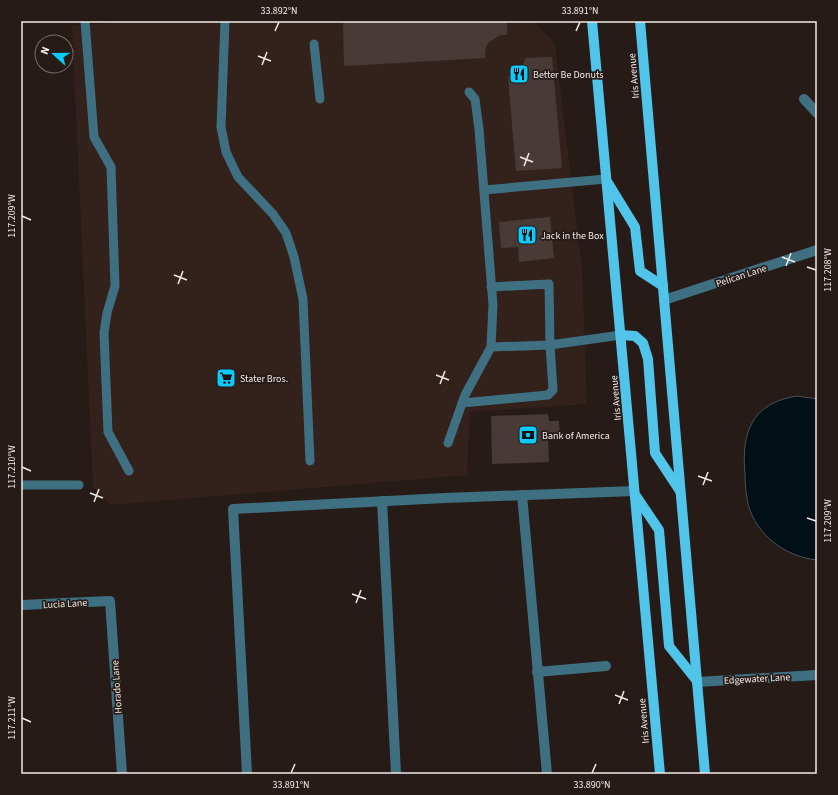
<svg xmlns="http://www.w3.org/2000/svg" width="838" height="795" font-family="'Source Sans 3',sans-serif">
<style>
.built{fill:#33211c}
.water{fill:#001016;stroke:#495255}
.building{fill:#483b37}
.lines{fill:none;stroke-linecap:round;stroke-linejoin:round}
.service{stroke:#3e7082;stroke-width:9}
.minor{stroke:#3e7082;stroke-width:10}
.primary{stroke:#51c4ea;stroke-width:10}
.ticks{fill:none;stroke:#f3ebe8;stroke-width:1.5}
.labels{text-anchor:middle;stroke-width:3.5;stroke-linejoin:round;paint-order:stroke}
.poi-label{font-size:10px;fill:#f3ebe8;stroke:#261b17;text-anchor:start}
.street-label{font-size:10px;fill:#f3ebe8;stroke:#261b17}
.neatline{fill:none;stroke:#f3ebe8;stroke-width:1.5}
.ticks-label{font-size:10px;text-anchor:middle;fill:#f3ebe8}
</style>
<rect width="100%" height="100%" fill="#261b17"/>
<!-- built -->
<polygon class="built" points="139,21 534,21 555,44 582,270 587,404 470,412 467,475 111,505 93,487 72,26"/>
<!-- water -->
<path class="water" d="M797 396 817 399V560C786 557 756 535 748 504 746 494 745 484 745 474 741 432 752 403 797 396Z"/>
<!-- building -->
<g class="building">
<polygon points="343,21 507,21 507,35 501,35 489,42 486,47 485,58 344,66"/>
<polygon points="552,57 562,168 516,171 508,77 515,75 520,71 526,58"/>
<polygon points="550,217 554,258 519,262 518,247 501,248 499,222"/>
<polygon points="548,414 549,421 559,421 560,437 548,437 549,462 492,464 491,416"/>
</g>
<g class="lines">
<!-- service -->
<g class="service">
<polyline points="85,21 94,137 111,167 115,286 107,313 104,333 108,432 129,471"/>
<polyline points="225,21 221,127 226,152 238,177 273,214 286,233 294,257 303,299 310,461"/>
<polyline points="314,44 320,99"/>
<polyline points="484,190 606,179"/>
<polyline points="491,347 550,345 621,335"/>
<polyline points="462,403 548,395 553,390 550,345 549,284 491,287"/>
<polyline points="448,443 465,395 491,347 493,305 479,129 475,99 469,92"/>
<polyline points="21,485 79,485"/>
</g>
<!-- minor -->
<g class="minor">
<polyline points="804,99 817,113"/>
<polyline points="664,300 817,250"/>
<polyline points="522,495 547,774"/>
<polyline points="382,501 396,774"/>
<polyline points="21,605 110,601 122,774"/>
<polyline points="537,672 606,666"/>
<polyline points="697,682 817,675"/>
<polyline points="247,774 233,509 445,498 634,491"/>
</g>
<!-- primary -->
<g class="primary">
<polyline points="592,21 660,774"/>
<polyline points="640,21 705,774"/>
<polyline points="608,183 635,227 640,271 663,286"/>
<polyline points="621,335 635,336 643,343 648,359 655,453 680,491"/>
<polyline points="636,496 659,530 669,646 697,681"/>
</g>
</g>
<!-- ticks -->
<path class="ticks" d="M275 31 279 22M576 31 580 22M258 56 271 61M262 65 267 52M520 157 533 162M524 166 529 153M22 216 31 220M782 257 795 262M786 266 791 253M807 267 816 270M174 275 187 280M178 284 183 271M436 375 449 380M440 384 445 371M22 467 31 471M698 476 712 481M703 485 708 472M90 493 103 498M94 502 99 489M807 518 816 521M352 594 366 599M356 603 361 590M615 695 628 700M619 704 624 691M22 718 31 722M291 773 295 764M592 773 596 764"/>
<!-- icons -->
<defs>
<symbol id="restaurant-square" viewBox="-11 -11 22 22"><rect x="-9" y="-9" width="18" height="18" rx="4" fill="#0ccafa" stroke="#261b17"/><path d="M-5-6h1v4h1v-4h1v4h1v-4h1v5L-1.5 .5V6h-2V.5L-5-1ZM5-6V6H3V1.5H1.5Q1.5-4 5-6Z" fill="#111"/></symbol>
<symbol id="supermarket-square" viewBox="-11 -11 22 22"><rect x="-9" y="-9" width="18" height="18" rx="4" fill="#0ccafa" stroke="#261b17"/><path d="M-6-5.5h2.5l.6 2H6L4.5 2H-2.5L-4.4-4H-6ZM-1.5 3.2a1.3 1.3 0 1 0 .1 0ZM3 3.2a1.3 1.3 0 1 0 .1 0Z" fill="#111"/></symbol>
<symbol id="bank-square" viewBox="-11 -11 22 22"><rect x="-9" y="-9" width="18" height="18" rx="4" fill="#0ccafa" stroke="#261b17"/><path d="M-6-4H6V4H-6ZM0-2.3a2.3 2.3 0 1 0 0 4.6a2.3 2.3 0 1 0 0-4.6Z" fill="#111"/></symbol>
</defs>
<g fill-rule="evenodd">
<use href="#restaurant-square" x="508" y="63" width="22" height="22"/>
<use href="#restaurant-square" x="516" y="224" width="22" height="22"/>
<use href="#supermarket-square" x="215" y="367" width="22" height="22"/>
<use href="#bank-square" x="517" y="424" width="22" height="22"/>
</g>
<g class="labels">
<!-- poi labels -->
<g class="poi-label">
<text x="533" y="78">Better Be Donuts</text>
<text x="541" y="239">Jack in the Box</text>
<text x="240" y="382">Stater Bros.</text>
<text x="542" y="439">Bank of America</text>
</g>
<!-- street labels -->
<g class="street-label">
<text transform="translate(633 76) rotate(-95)" y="4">Iris Avenue</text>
<text transform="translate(741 275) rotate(-18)" y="4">Pelican Lane</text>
<text transform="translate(615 398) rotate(-95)" y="4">Iris Avenue</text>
<text transform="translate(65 603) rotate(-3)" y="4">Lucia Lane</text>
<text transform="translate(757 678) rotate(-3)" y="4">Edgewater Lane</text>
<text transform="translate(116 687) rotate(-94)" y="4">Horado Lane</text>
<text transform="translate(643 721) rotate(-95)" y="4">Iris Avenue</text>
</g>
</g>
<!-- border -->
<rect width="838" height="795" fill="none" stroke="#261b17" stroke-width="44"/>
<!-- north arrow -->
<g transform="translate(54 54) rotate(291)"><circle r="19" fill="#261b17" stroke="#786e6b"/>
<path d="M0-3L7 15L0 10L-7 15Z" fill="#0ccafa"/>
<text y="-6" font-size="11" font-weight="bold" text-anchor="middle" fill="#f3ebe8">N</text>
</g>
<rect x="22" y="22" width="794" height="751" class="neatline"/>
<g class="ticks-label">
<text x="279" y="14">33.892°N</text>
<text x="580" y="14">33.891°N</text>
<text transform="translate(11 216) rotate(-90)" y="4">117.209°W</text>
<text transform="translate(827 270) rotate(-90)" y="4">117.208°W</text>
<text transform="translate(11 467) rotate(-90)" y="4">117.210°W</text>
<text transform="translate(827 521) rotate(-90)" y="4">117.209°W</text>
<text transform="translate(11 718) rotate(-90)" y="4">117.211°W</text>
<text x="291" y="788">33.891°N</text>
<text x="592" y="788">33.890°N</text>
</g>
</svg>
